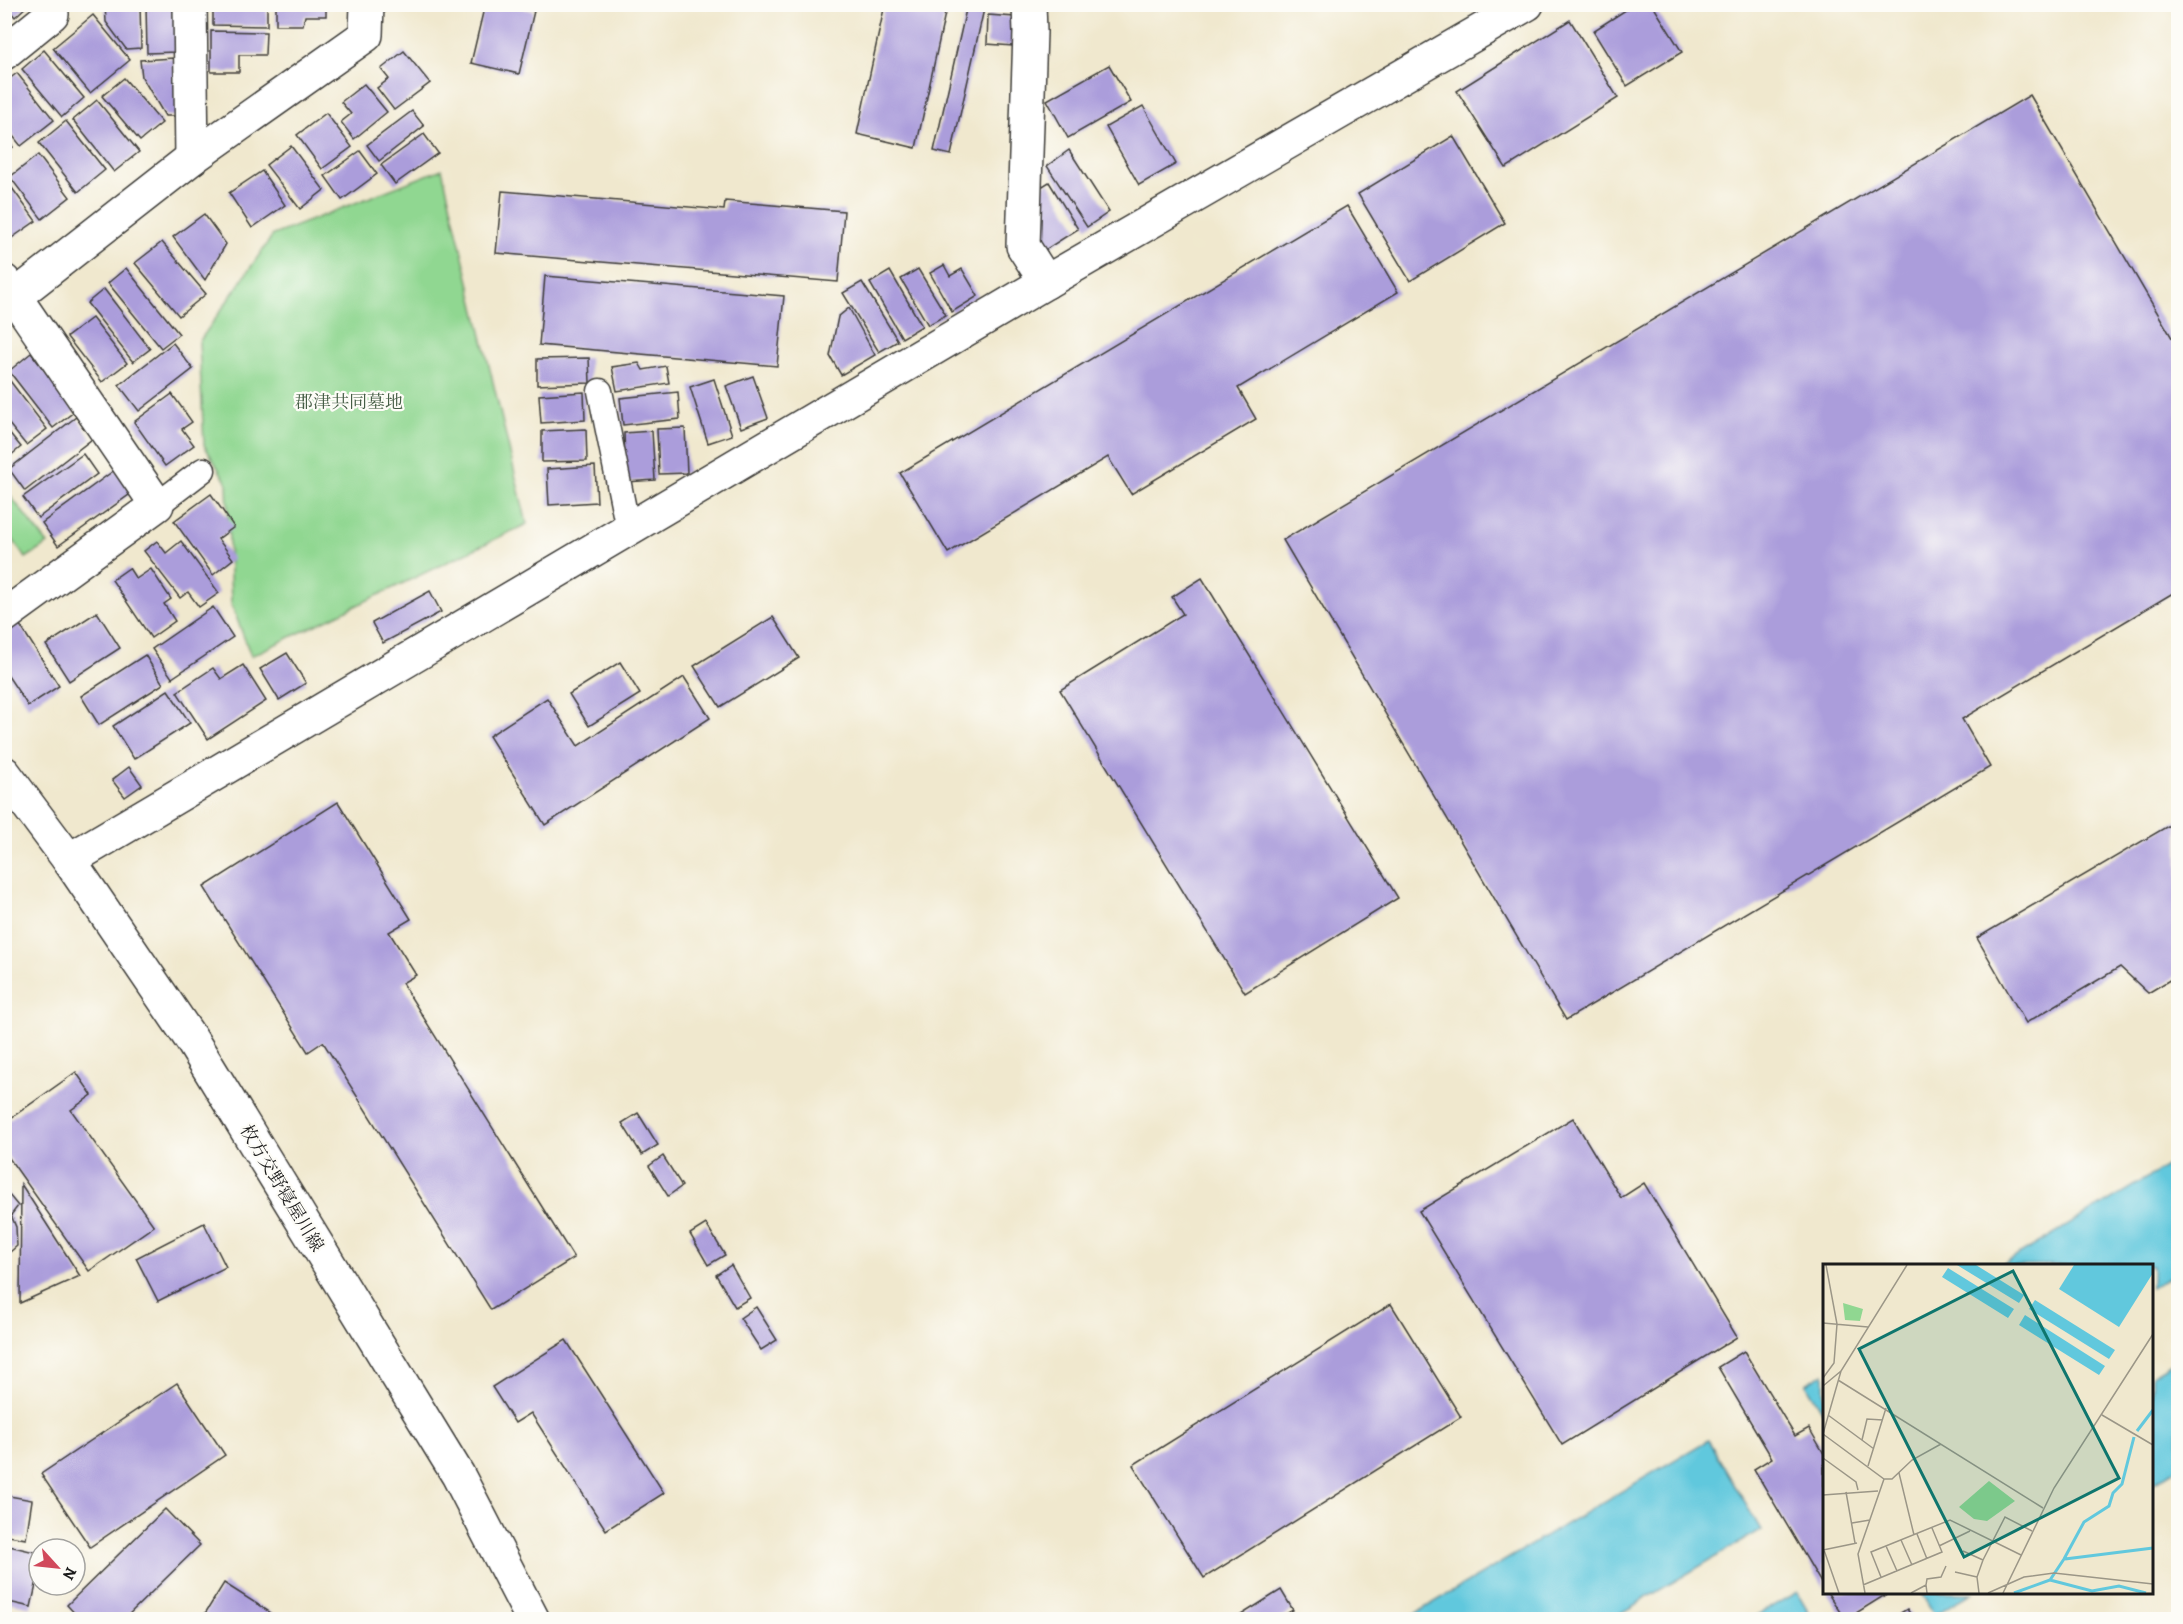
<svg xmlns="http://www.w3.org/2000/svg" width="2183" height="1624" font-family="Alegreya,'Noto Serif JP',serif">
<style>
.green{fill:#90d791;stroke:#567a56;stroke-width:1.5}
.water{fill:#61c8dd;stroke:#3e727c;stroke-width:1.5}
.building{fill:#ab9ddb}
.lines{fill:none;stroke-linecap:round;stroke-linejoin:round}
.lane-casing{stroke:#3c3b37;stroke-width:27}
.street-casing{stroke:#3c3b37;stroke-width:36}
.secondary-casing{stroke:#3c3b37;stroke-width:36}
.primary-casing{stroke:#3c3b37;stroke-width:36}
.lane{stroke:#fff;stroke-width:24}
.street{stroke:#fff;stroke-width:33}
.secondary{stroke:#fff;stroke-width:33}
.primary{stroke:#fff;stroke-width:33}
.labels{text-anchor:middle;stroke-width:4.5;stroke-linejoin:round;paint-order:stroke}
.park-label{font-size:18px;fill:#455d45;stroke:#fdfcf7}
.street-label{font-size:18px;fill:#1c1c1c;stroke:#fdfcf7}
.inset-river{fill:none;stroke:#61c8dd;stroke-width:3}
.inset-road{fill:none;stroke:#9b9687;stroke-width:1.5}
.view{fill:#0f766e;fill-opacity:0.15;stroke:#0f766e;stroke-width:3}
.inset-edge{fill:none;stroke:#1c1c1c;stroke-width:3}
</style>
<rect width="100%" height="100%" fill="#fdfcf7"/>
<filter id="ink" filterUnits="userSpaceOnUse"><feTurbulence type="fractalNoise" baseFrequency=".0167" numOctaves="2"/><feDisplacementMap in="SourceGraphic" scale="12" xChannelSelector="R" yChannelSelector="G"/><feConvolveMatrix kernelMatrix="1 2 1 2 8 2 1 2 1" color-interpolation-filters="sRGB"/></filter>
<filter id="wash" filterUnits="userSpaceOnUse"><feTurbulence type="fractalNoise" baseFrequency=".008" numOctaves="4" result="noise"/><feDisplacementMap in="SourceGraphic" scale="24" xChannelSelector="R" yChannelSelector="G"/><feGaussianBlur stdDeviation="1.35" result="paint"/><feColorMatrix in="noise" values="0 0 0 0 0 0 0 0 0 0 0 0 0 0 0 0 0 1.4 0 .05"/><feComposite in="paint" operator="in"/></filter>
<g filter="url(#wash)">
<rect width="100%" height="100%" fill="#f0e8ce"/>
<!-- green -->
<g class="green">
<polygon points="442,169 527,524 251,656 231,603 227,483 204,445 199,342 273,235"/>
<polygon points="4,488 48,544 26,558 5,529"/>
</g>
<!-- water -->
<g class="water">
<polygon points="2178,1159 2178,1272 2152,1288 2152,1266 2002,1265"/>
<polygon points="2178,1359 2178,1468 2152,1484 2152,1375"/>
<polygon points="1824,1373 1824,1414 1806,1384"/>
<polygon points="1708,1440 1761,1530 1611,1619 1406,1619"/>
<polygon points="1797,1592 1813,1619 1750,1619"/>
<polygon points="1921,1593 1972,1593 1934,1615"/>
</g>
<g id="blocks">
<!-- building -->
<g class="building">
<polygon points="4,4 29,4 15,17"/>
<polygon points="105,4 140,4 141,48 126,49 106,22"/>
<polygon points="146,4 175,4 176,52 147,53"/>
<polygon points="213,4 267,4 267,26 213,25"/>
<polygon points="276,4 326,4 326,16 305,16 303,25 276,25"/>
<polygon points="485,4 504,4 534,11 519,74 471,63"/>
<polygon points="885,4 947,4 916,148 857,134"/>
<polygon points="1635,4 1652,4 1682,52 1627,86 1593,31"/>
<polygon points="967,5 984,9 951,155 934,151"/>
<polygon points="93,15 130,60 90,93 53,48"/>
<polygon points="988,15 1015,17 1013,46 987,44"/>
<polygon points="1570,20 1618,98 1506,168 1457,91"/>
<polygon points="211,31 266,32 265,55 239,55 239,72 211,72"/>
<polygon points="44,50 84,98 62,117 22,69"/>
<polygon points="404,51 430,83 394,110 377,88 389,79 381,69"/>
<polygon points="174,58 179,116 165,116 142,77 140,60"/>
<polygon points="1109,65 1131,102 1068,138 1047,100"/>
<polygon points="17,73 54,120 21,146 4,125 4,83"/>
<polygon points="124,78 162,123 140,141 102,96"/>
<polygon points="364,84 387,112 354,139 341,122 351,114 341,102"/>
<polygon points="2030,95 2178,348 2178,590 1962,719 1990,767 1566,1020 1283,540"/>
<polygon points="97,100 139,152 114,172 73,120"/>
<polygon points="1143,106 1176,164 1139,185 1106,127"/>
<polygon points="412,111 424,126 379,161 367,145"/>
<polygon points="326,113 352,147 322,169 297,135"/>
<polygon points="66,121 105,170 78,192 39,143"/>
<polygon points="424,134 438,153 395,184 381,165"/>
<polygon points="1453,136 1505,223 1410,281 1358,194"/>
<polygon points="4,137 13,147 4,153"/>
<polygon points="291,146 324,190 300,209 266,165"/>
<polygon points="1069,150 1109,212 1087,227 1047,166"/>
<polygon points="360,151 377,174 342,200 325,176"/>
<polygon points="38,155 70,197 42,219 10,177"/>
<polygon points="262,171 285,205 252,228 229,193"/>
<polygon points="4,177 36,221 6,242 4,241"/>
<polygon points="1049,182 1078,229 1045,250 1034,231 1038,189"/>
<polygon points="502,191 724,210 725,201 844,211 838,282 496,253"/>
<polygon points="1347,206 1398,292 1238,388 1256,419 1131,494 1108,457 948,553 900,473"/>
<polygon points="204,214 226,244 205,280 173,237"/>
<polygon points="162,242 206,294 179,316 135,263"/>
<polygon points="944,265 950,276 962,269 978,296 952,312 930,273"/>
<polygon points="126,268 179,334 161,348 108,283"/>
<polygon points="918,269 946,315 928,325 901,279"/>
<polygon points="890,271 922,326 902,338 870,283"/>
<polygon points="545,276 784,296 777,366 539,345"/>
<polygon points="862,282 898,341 879,352 843,293"/>
<polygon points="104,289 150,349 133,362 87,303"/>
<polygon points="849,308 875,355 841,375 830,356 838,317"/>
<polygon points="92,318 127,363 102,382 67,337"/>
<polygon points="173,343 193,369 139,411 119,385"/>
<polygon points="31,353 75,411 53,428 9,371"/>
<polygon points="589,358 590,383 537,385 537,359"/>
<polygon points="639,363 643,370 666,366 669,383 617,391 612,367"/>
<polygon points="753,376 768,418 741,428 726,386"/>
<polygon points="7,377 47,429 26,445 4,418 4,379"/>
<polygon points="714,379 732,435 708,443 690,387"/>
<polygon points="584,392 585,420 541,423 539,395"/>
<polygon points="678,392 680,419 623,425 620,398"/>
<polygon points="172,394 192,422 182,429 194,445 165,466 134,422"/>
<polygon points="76,417 92,439 25,491 9,469"/>
<polygon points="4,426 21,447 4,461"/>
<polygon points="685,428 687,473 659,474 657,429"/>
<polygon points="586,429 587,461 542,462 542,431"/>
<polygon points="652,431 655,480 626,482 624,433"/>
<polygon points="83,454 97,474 38,518 23,497"/>
<polygon points="595,466 597,502 549,505 547,469"/>
<polygon points="116,469 133,492 58,546 42,523"/>
<polygon points="211,494 234,527 218,539 233,559 213,575 174,521"/>
<polygon points="157,541 166,553 181,541 219,593 199,607 188,592 180,598 144,551"/>
<polygon points="129,568 136,579 151,569 171,599 164,604 175,621 151,638 112,580"/>
<polygon points="1202,578 1398,898 1245,993 1060,690 1183,614 1172,597"/>
<polygon points="430,591 441,612 383,643 372,623"/>
<polygon points="213,607 233,637 172,678 152,649"/>
<polygon points="97,612 120,648 69,681 46,645"/>
<polygon points="773,617 799,658 720,707 694,666"/>
<polygon points="18,622 59,686 28,706 4,670 4,631"/>
<polygon points="287,653 306,683 279,700 260,669"/>
<polygon points="145,655 163,684 99,725 81,696"/>
<polygon points="620,662 640,694 589,726 569,694"/>
<polygon points="243,665 266,701 208,739 177,692 213,668 221,679"/>
<polygon points="684,677 710,718 545,825 489,736 547,698 578,746"/>
<polygon points="168,690 190,723 134,759 113,726"/>
<polygon points="129,767 142,785 125,797 112,780"/>
<polygon points="338,802 411,919 389,932 416,975 402,983 574,1258 491,1310 323,1042 308,1052 204,887"/>
<polygon points="2178,820 2178,975 2148,993 2120,967 2026,1023 1977,938"/>
<polygon points="76,1072 92,1095 71,1110 154,1226 89,1271 4,1151 4,1123"/>
<polygon points="638,1113 658,1145 642,1155 622,1123"/>
<polygon points="1573,1118 1621,1198 1644,1183 1737,1337 1562,1445 1419,1211"/>
<polygon points="663,1156 682,1186 668,1196 649,1166"/>
<polygon points="21,1184 80,1276 20,1303"/>
<polygon points="4,1189 18,1206 11,1215 16,1227 17,1246 10,1252 4,1245"/>
<polygon points="204,1223 226,1267 158,1301 136,1258"/>
<polygon points="706,1224 725,1255 708,1265 690,1234"/>
<polygon points="731,1265 750,1298 735,1307 716,1275"/>
<polygon points="1391,1304 1461,1417 1204,1578 1133,1465"/>
<polygon points="756,1307 777,1340 761,1350 740,1318"/>
<polygon points="566,1340 664,1493 606,1530 531,1413 515,1423 492,1387"/>
<polygon points="1744,1351 1795,1436 1809,1428 1824,1454 1824,1588 1754,1469 1772,1458 1718,1367"/>
<polygon points="177,1383 225,1455 90,1547 41,1474"/>
<polygon points="4,1495 32,1500 26,1539 4,1535"/>
<polygon points="165,1509 200,1545 123,1620 81,1620 67,1605"/>
<polygon points="5,1545 39,1553 39,1572 31,1607 4,1601"/>
<polygon points="224,1583 282,1620 201,1620"/>
<polygon points="1281,1590 1293,1610 1276,1620 1233,1620"/>
<polygon points="1827,1592 1890,1592 1845,1620"/>
<polygon points="1907,1609 1914,1620 1889,1620"/>
</g>
</g>
</g>
<g filter="url(#ink)">
<use href="#blocks" fill-opacity="0" stroke="#3c3b37" stroke-width="1.5"/>
<g class="lines">
<defs>
<g id="lane">
<polyline points="600,391 628,529"/>
<polyline points="157,505 203,470"/>
</g>
<g id="street">
<polyline points="190,4 192,158"/>
<polyline points="1029,4 1030,32 1023,246 1046,282"/>
<polyline points="4,53 52,14"/>
<polyline points="4,281 157,505 4,616"/>
<polyline points="69,860 1046,282 1527,4"/>
</g>
<polyline id="secondary" points="4,305 192,158 366,35 367,4"/>
<polyline id="primary" points="4,773 69,860 191,1039 458,1475 533,1620"/>
</defs>
<!-- lane casing -->
<use href="#lane" class="lane-casing"/>
<!-- street casing -->
<use href="#street" class="street-casing"/>
<!-- secondary casing -->
<use href="#secondary" class="secondary-casing"/>
<!-- primary casing -->
<use href="#primary" class="primary-casing"/>
<!-- lane -->
<use href="#lane" class="lane"/>
<!-- street -->
<use href="#street" class="street"/>
<!-- secondary -->
<use href="#secondary" class="secondary"/>
<!-- primary -->
<use href="#primary" class="primary"/>
</g>
</g>
<g class="labels">
<!-- park labels -->
<g class="park-label">
<text x="349" y="408">郡津共同墓地</text>
</g>
<!-- street labels -->
<g class="street-label">
<text transform="translate(282 1188) rotate(59)" y="6">枚方交野寝屋川線</text>
</g>
</g>
<!-- overview -->
<g transform="translate(1823 1264)">
<rect width="330" height="330" fill="#f0e8ce"/>
<path d="M20 39 40 45 37 57 22 56ZM166 217 192 237 164 257 151 255 136 243Z" fill="#90d791"/>
<path d="M134 1H153L201 31 196 39ZM251 1H330V9L296 63 236 25ZM125 4 191 45 185 54 119 13ZM212 36 292 86 286 95 206 45ZM202 51 282 102 276 111 196 61Z" fill="#61c8dd"/>
<path class="inset-river" d="M314 167 330 146M241 295 261 258 286 242 290 229 299 220 311 173M242 295 330 284M227 316 269 327 296 322 323 329M191 329 227 316 241 295"/>
<path class="inset-road" d="M0 59 45 63M0 114 11 99 14 60 3 1M15 116 220 244M0 122 18 107M5 151 51 185M279 151 330 181M0 170 18 107 84 1M0 170 61 215H69L89 196 118 180M39 176 44 155 60 156M0 194 33 218 35 226M45 202 63 144M76 209 91 271M23 228 32 279M0 231 55 227M29 259 47 256M94 270 104 295M78 276 89 301M63 282 74 307M116 282 147 267M0 286 34 279M1 286 16 329M140 287 160 296M132 308 154 313M58 313 48 288 127 256 198 291M40 321 119 288 109 264M103 321 104 315 118 313 123 302M42 329 35 290 61 215M88 329 103 321 104 329M156 329 154 313 160 296 182 253 209 267M165 329 201 313 231 309 330 320M180 329 231 224 330 70"/>
<path class="view" d="M190 7 296 214 141 293 36 85Z"/>
<rect width="330" height="330" class="inset-edge"/>
</g>
<!-- margin -->
<rect width="2183" height="1624" fill="none" stroke="#fdfcf7" stroke-width="24"/>
<!-- north arrow -->
<g transform="translate(57 1567) rotate(117)"><circle r="28" fill="#fdfcf7" stroke="#a3a29f" stroke-width="1.5"/>
<path d="M0-4.5L10 22L0 15L-10 22Z" fill="#d1495b"/>
<text y="-9" font-size="16" font-weight="bold" text-anchor="middle" fill="#1c1c1c">N</text>
</g>
</svg>
